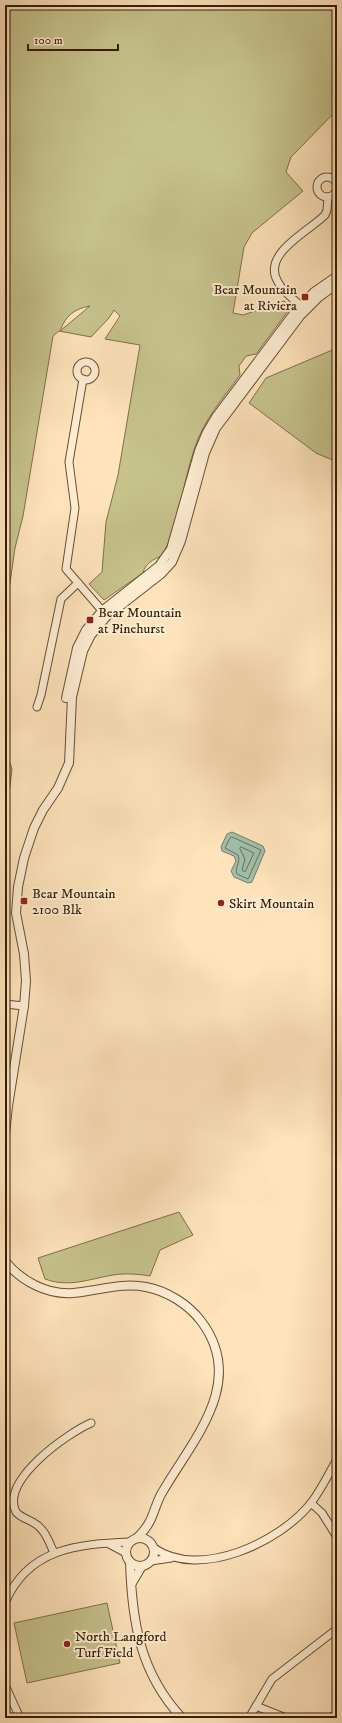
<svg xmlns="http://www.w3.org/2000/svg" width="342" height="1723" font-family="'IM FELL DW Pica',serif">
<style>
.green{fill:#c6c28c;stroke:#7e7049;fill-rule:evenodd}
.water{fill:#a1bfab;stroke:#767e69}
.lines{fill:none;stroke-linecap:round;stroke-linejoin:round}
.shore{stroke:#6c6e58;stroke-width:1}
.minor-casing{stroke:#684e33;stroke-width:9}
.tertiary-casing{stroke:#684e33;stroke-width:10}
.minor{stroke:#feedd3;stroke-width:7}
.tertiary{stroke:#feedd3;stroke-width:8}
.poi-dot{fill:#8f2418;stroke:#feedd3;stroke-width:1.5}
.labels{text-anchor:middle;stroke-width:4;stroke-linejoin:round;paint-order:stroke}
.poi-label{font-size:14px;fill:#361d06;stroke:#feedd3;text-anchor:start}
</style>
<rect width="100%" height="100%" fill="#fee3bb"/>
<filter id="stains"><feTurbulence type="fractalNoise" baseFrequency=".005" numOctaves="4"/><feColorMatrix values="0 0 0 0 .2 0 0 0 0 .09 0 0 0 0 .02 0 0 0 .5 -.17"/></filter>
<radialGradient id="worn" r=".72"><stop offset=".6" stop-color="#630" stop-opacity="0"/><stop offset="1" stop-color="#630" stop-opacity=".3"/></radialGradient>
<!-- green -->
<g class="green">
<path d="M5 5H337V110L291 157 286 172 303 191 252 233 244 247 233 313 243 315 284 301 291 307 256 354 246 356 239 366 240 375C223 398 204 420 195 447 183 481 179 525 162 556 153 559 145 564 143 573L104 600 89 584 102 572 106 522 118 475 140 345 105 339 120 316 114 310 109 318 91 337 59 331 53 336 23 516 15 548 10 583 5 602ZM90 306 60 331C66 315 74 309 90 306Z"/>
<polygon points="337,348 337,462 316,453 249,403 266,378"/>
<polygon points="5,748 12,769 5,827"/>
<path d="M179 1212 193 1235 160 1250 150 1276C138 1274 125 1273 113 1275 89 1279 69 1288 45 1279L38 1258Z"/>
<polygon points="107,1603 120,1663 27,1683 14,1623"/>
</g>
<!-- water -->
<polygon class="water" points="232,832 263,846 265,851 252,882 248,883 234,877 231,871 236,861 234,856 222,851 221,847 227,834"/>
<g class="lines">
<!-- shore -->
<g class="shore">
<path d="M232 837 261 850 248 879 237 874C234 867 241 864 238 855L225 848 230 838Z"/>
<polygon points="241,847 254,853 245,872 242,870 245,859 240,849"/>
</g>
<defs>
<g id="minor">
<circle cx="327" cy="187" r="10"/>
<path d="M304 309C295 300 283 292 278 282 261 254 308 232 325 215L327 210 328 197"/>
<circle cx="86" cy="371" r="9"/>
<polyline points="83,379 69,462 75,508 66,569 105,614"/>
<polyline points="37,707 41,695 61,599 78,583"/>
<polyline points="5,1004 24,1006"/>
<polyline points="311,1503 322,1513 337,1537"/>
<polyline points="109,1544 126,1553"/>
<path d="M154 1548C200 1580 280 1542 311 1503 321 1490 328 1475 336 1461"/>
<path d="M54 1553C49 1542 45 1529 34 1523 28 1519 21 1518 16 1512 0 1480 68 1433 91 1423"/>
<polyline points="151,1561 171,1558"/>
<path d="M5 1603C28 1548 78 1544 130 1542"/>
<polyline points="5,1685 20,1718"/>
<polyline points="256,1706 286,1718"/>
<polyline points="249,1718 272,1679 337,1629"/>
<polyline points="328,1718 337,1715"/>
</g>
<g id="tertiary">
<polyline points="66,698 77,648 86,630 102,611 159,566 171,549 199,451 207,432 216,417 295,312 314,292 337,276"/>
<polyline points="5,1134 8,1106 24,1006 26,981 24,954 16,913 18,887 24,858 34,828 43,810 58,788 69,763 72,697 83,651 91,635 107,616 161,574 172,562 181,541 205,453 216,428 300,316 319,297 337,284"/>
<path d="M5 1261C21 1281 47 1295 73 1293 98 1291 121 1282 146 1287 167 1291 188 1304 201 1321 247 1382 194 1438 163 1491 157 1500 155 1511 150 1521 147 1527 142 1533 137 1538"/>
<circle cx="140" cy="1552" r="14"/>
<path d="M130 1562C132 1622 140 1673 182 1718"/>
<polyline points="132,1583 142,1566"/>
</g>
</defs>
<!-- minor casing -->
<use href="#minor" class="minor-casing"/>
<!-- tertiary casing -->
<use href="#tertiary" class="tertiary-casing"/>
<!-- minor -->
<use href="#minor" class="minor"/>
<!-- tertiary -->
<use href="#tertiary" class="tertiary"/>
</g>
<!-- markers -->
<g class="poi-dot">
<rect x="301" y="293" width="8" height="8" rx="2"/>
<rect x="86" y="616" width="8" height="8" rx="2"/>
<rect x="20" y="897" width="8" height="8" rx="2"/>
<circle cx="221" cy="903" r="4"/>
<circle cx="67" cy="1644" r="4"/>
</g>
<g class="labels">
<!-- poi labels -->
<g class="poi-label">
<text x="297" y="294" text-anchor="end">Bear Mountain<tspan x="297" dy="16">at Riviera</tspan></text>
<text x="98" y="617">Bear Mountain<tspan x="98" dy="16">at Pinehurst</tspan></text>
<text x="32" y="898">Bear Mountain<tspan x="32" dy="16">2100 Blk</tspan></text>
<text x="229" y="908">Skirt Mountain</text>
<text x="75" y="1641">North Langford<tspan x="75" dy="16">Turf Field</tspan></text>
</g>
</g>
<!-- margin -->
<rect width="342" height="1723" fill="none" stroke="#fee3bb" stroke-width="20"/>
<rect x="6" y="6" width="330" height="1711" fill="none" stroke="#361d06" stroke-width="2"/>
<rect x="10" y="10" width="322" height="1703" fill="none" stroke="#361d06"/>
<!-- scale -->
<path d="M28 44v6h90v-6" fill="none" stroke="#361d06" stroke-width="2"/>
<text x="34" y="44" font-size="12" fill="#361d06" stroke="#feedd3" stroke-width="3" paint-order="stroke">100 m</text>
<rect width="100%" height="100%" filter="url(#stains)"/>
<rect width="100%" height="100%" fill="url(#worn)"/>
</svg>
